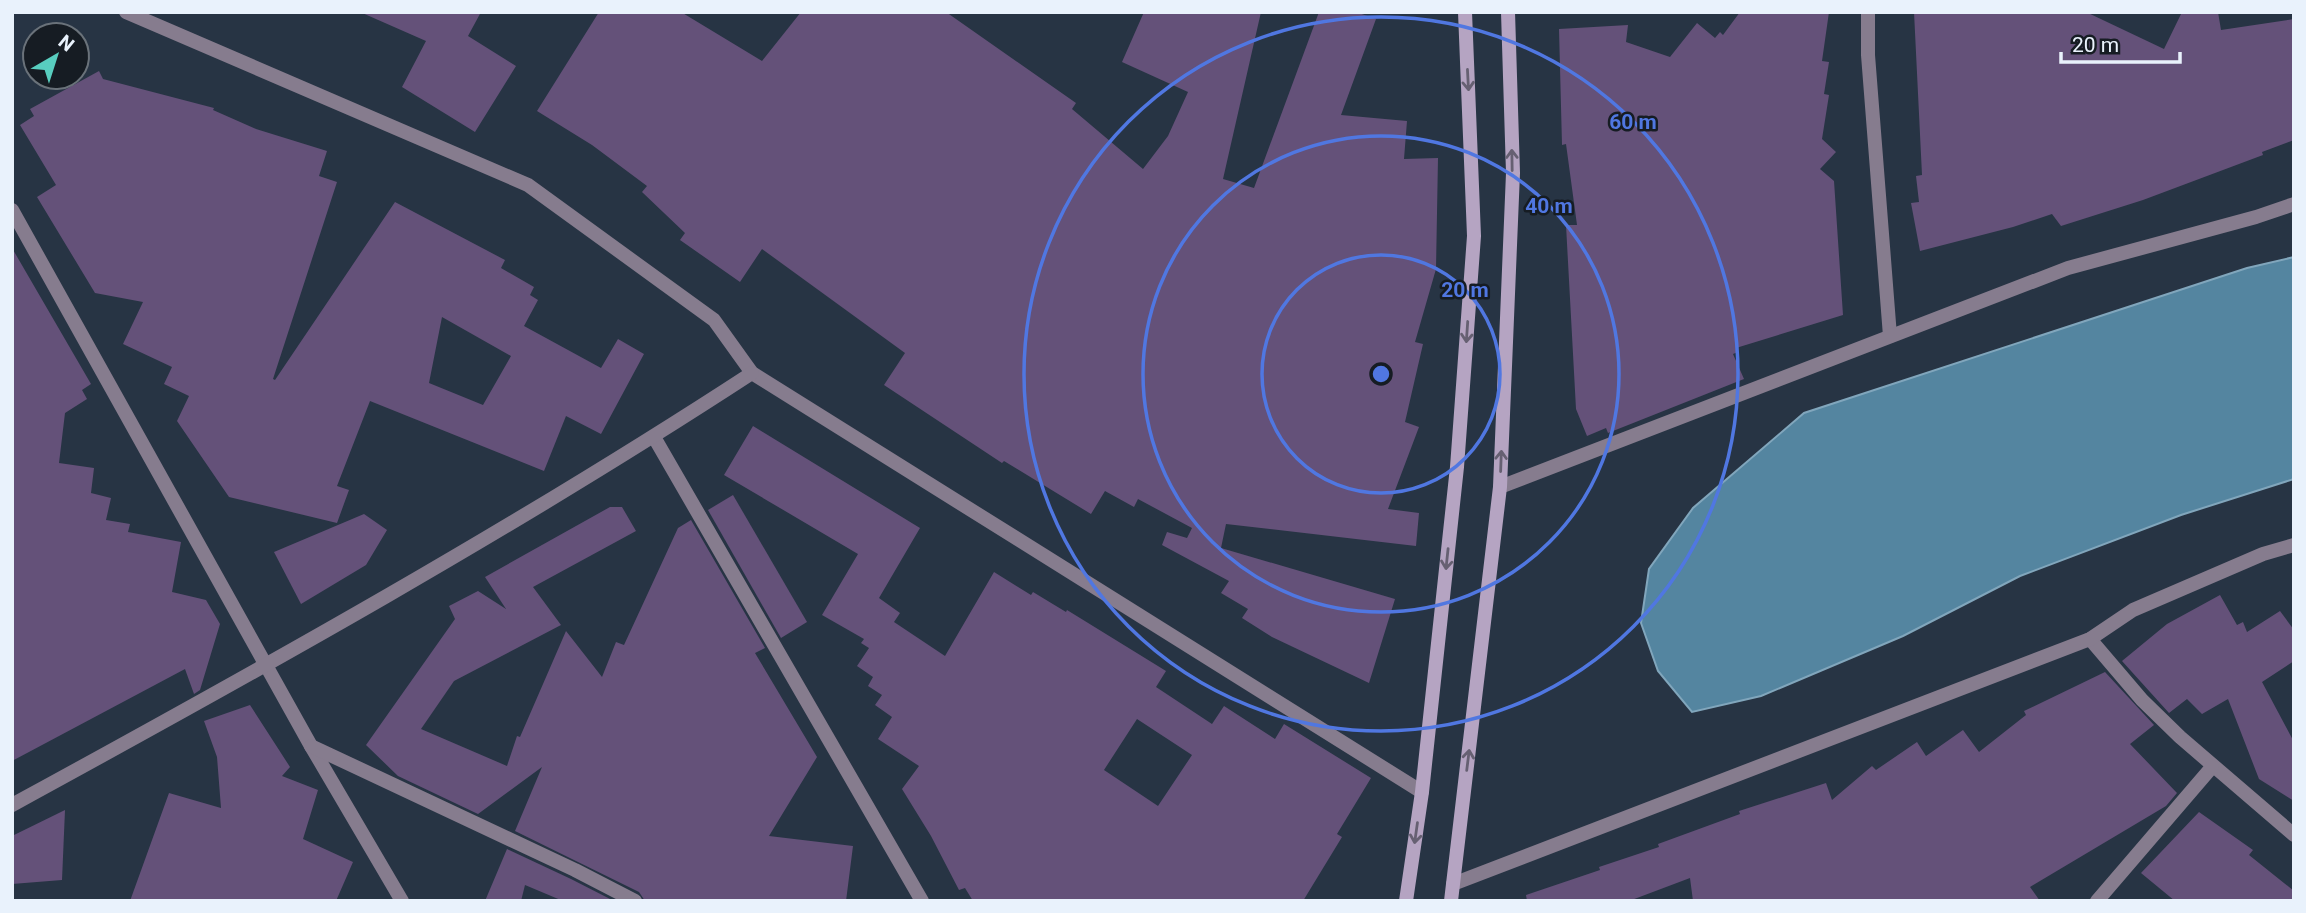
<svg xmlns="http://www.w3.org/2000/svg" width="2306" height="913" font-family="Roboto,sans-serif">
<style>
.water{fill:#5485a0;stroke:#81a6bc;stroke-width:2}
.building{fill:#645179;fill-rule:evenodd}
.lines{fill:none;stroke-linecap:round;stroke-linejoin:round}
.street{stroke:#867c8e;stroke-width:14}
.secondary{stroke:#b5a4c2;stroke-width:14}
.oneway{stroke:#666072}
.ring{fill:none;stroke:#5077e1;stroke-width:3.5}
.centre{fill:#5077e1;stroke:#161c23;stroke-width:3.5}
.ring-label{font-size:21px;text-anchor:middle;font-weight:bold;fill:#5077e1;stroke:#161c23;stroke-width:5;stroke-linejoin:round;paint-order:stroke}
</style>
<rect width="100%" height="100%" fill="#273444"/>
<!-- water -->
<polygon class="water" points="2294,257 2294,479 2181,515 2020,576 1903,636 1761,696 1692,712 1658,671 1641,623 1649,569 1693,508 1804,413 2247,268"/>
<!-- building -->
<g class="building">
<polygon points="360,12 481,12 468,36 516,66 475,132 402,87 426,41"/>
<polygon points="599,12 681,12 762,61 801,12 946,12 1076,103 1072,109 1143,169 1168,136 1188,92 1122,62 1144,12 1261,12 1223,179 1254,188 1319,12 1356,12 1376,19 1341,115 1407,121 1404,159 1438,158 1436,269 1415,342 1423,344 1405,422 1419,427 1388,509 1419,513 1416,546 1226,524 1221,548 1395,599 1369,683 1272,637 1242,618 1248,609 1221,593 1229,581 1162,545 1167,532 1187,538 1192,528 1138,499 1134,507 1105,491 1091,514 1004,461 1002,463 884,385 905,353 762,249 740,282 680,240 685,233 642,192 647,186 592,145 537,111"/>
<polygon points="1740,12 1829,12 1822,61 1829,62 1824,94 1829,95 1822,139 1836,152 1820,169 1834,181 1843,315 1736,348 1738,352 1733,354 1744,379 1608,433 1606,428 1587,436 1576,409 1566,225 1577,225 1566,144 1562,145 1559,29 1628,25 1626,42 1670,57 1697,23 1715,38 1720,32 1723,35"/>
<polygon points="1914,12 2086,12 2164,49 2182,12 2218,12 2221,30 2294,19 2294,140 2262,152 2263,155 2143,200 2061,226 2052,214 2013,227 1920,251 1911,203 1919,202 1916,176 1922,175"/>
<path d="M99 71 103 79 214 108 213 110 256 129 327 151 319 176 337 182 273 379 275 380 395 202 505 260 501 268 534 287 530 295 538 300 524 326 601 368 618 339 644 354 601 434 566 416 544 471 370 401 337 486 349 490 337 523 229 497 177 421 189 396 164 384 172 367 123 344 143 302 95 293 37 197 56 185 20 125 34 116 30 109ZM442 317 511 356 483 405 429 383Z"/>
<polygon points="12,248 91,384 82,390 87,399 65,413 59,463 94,468 91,493 111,498 106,520 130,524 128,532 181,542 172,592 206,600 220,624 200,690 194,694 185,669 12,761"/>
<path d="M753 426 920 528 879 598 900 613 894 622 945 656 994 572 1031 595 1033 592 1066 612 1067 610 1166 671 1156 687 1212 724 1224 706 1275 739 1284 724 1371 778 1337 834 1342 837 1303 901H973L965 888 959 890 931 836 902 789 919 766 878 739 892 717 875 705 882 695 868 686 873 677 857 666 869 648 861 643 864 639 822 615 858 554 724 475ZM1137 719 1192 755 1158 806 1104 770Z"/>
<polygon points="733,495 807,622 781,638 708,510"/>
<polygon points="610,507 622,507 636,531 533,587 561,625 454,681 421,729 507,766 517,736 520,737 566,631 602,677 616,642 624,645 678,528 691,520 765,648 755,653 817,757 769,836 853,846 846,901 645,901 639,892 515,831 542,767 478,814 398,776 366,745 455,619 449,606 478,591 506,609 485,577"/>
<polygon points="364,514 387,530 366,565 301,604 274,552"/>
<polygon points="2220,595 2237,625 2243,622 2247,632 2280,611 2294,630 2294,661 2262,682 2294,742 2294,801 2259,779 2228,699 2202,714 2187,699 2169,713 2122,661 2167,624"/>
<polygon points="2105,672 2154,725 2130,744 2177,793 2166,806 2030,887 2040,901 1693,901 1690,878 1629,901 1527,901 1526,895 1600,870 1599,867 1659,847 1658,844 1740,814 1739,811 1826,783 1832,800 1872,766 1876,770 1917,742 1926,756 1963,730 1979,752 2026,715 2024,711"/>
<polygon points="250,705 290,767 282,776 318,790 303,839 353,862 336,901 130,901 169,793 221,808 217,757 204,721"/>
<polygon points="65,810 62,880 12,884 12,836"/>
<polygon points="2199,812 2253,850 2249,855 2294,891 2294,901 2175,901 2141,873"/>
<polygon points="507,849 571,879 614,901 563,901 525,885 521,901 485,901"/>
</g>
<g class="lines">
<!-- street -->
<g class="street">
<polyline points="126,12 528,185 714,320 752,373 1422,792"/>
<polyline points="1868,12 1868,55 1890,336"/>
<polyline points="12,210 311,746 402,901"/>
<polyline points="654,437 922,901"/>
<polyline points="1500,487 2068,268 2256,217 2294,204"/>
<polyline points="2090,639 2142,700 2180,737 2294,835"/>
<polyline points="311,746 575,870 635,901"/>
<path d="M12 805C263 668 513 529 752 373"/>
<polyline points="1453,884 2090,639 2133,610 2263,554 2294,545"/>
<polyline points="2097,901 2212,767"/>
</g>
<!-- secondary -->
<g class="secondary">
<polyline points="1406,901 1422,792 1457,467 1474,236 1465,12"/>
<polyline points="1451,901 1500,487 1513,173 1508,12"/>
</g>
</g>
<!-- one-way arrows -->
<defs><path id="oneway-shaft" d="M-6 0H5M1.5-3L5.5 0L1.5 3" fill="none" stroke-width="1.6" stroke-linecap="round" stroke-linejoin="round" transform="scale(1.75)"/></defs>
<g class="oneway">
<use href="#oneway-shaft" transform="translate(1468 80) rotate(87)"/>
<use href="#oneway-shaft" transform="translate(1512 160) rotate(-91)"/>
<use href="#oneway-shaft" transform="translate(1467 332) rotate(94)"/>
<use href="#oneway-shaft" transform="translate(1501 461) rotate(-88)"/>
<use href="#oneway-shaft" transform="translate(1447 559) rotate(96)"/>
<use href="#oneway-shaft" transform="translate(1468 760) rotate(-83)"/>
<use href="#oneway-shaft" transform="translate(1416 833) rotate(98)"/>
</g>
<!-- distance rings -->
<g class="ring">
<circle cx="1381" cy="374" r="119"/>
<circle cx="1381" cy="374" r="238"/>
<circle cx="1381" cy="374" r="357"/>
</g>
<circle cx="1381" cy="374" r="10" class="centre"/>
<g class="ring-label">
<text x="1633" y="129">60 m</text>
<text x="1549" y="213">40 m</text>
<text x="1465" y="297">20 m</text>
</g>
<!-- border -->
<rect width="2306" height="913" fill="none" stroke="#e9f2fc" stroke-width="28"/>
<!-- north arrow -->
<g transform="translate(56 56) rotate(39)"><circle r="33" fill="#161c23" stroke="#6a727a" stroke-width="2"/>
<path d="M0-5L12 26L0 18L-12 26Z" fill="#58cebf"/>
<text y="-10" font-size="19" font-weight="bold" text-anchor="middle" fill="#e9f2fc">N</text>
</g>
<!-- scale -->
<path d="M2061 52v10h119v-10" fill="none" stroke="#e9f2fc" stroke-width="3.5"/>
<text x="2072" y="52" font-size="21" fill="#e9f2fc" stroke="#161c23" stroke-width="5" paint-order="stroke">20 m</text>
</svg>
